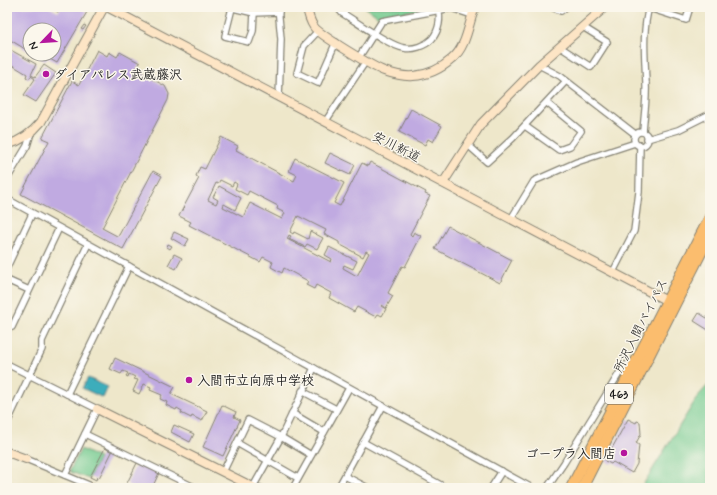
<svg xmlns="http://www.w3.org/2000/svg" width="717" height="495" font-family="Mynerve,'Klee One',sans-serif">
<style>
.green{fill:#75cb90;stroke:#487456}
.water{fill:#3eadbb;stroke:#2d646c}
.building{fill:#c0aae1;fill-rule:evenodd}
.lines{fill:none;stroke-linecap:round;stroke-linejoin:round}
.street-casing{stroke:#858273;stroke-width:8}
.secondary-casing{stroke:#858273;stroke-width:10}
.highway-casing{stroke:#858273;stroke-width:12}
.street{stroke:#fff;stroke-width:5.5}
.secondary{stroke:#fde5c5;stroke-width:8}
.highway{stroke:#fbbd6e;stroke-width:10}
.poi-dot{fill:#b5179e;stroke:#fbf7ec;stroke-width:1.5}
.labels{text-anchor:middle;stroke-width:3;stroke-linejoin:round;paint-order:stroke}
.shield{fill:#fbf7ec;stroke:#5f5e5a;stroke-width:1}
.shield-label{font-size:12px;font-weight:bold;fill:#1c1c1c}
.poi-label{font-size:13px;font-weight:bold;fill:#1c1c1c;stroke:#fbf7ec;text-anchor:start}
.street-label{font-size:13px;fill:#1c1c1c;stroke:#fbf7ec}
</style>
<rect width="100%" height="100%" fill="#fbf7ec"/>
<filter id="ink" filterUnits="userSpaceOnUse"><feTurbulence type="fractalNoise" baseFrequency=".025" numOctaves="2"/><feDisplacementMap in="SourceGraphic" scale="8" xChannelSelector="R" yChannelSelector="G"/><feConvolveMatrix kernelMatrix="1 2 1 2 8 2 1 2 1" color-interpolation-filters="sRGB"/></filter>
<filter id="wash" filterUnits="userSpaceOnUse"><feTurbulence type="fractalNoise" baseFrequency=".012" numOctaves="4" result="noise"/><feDisplacementMap in="SourceGraphic" scale="16" xChannelSelector="R" yChannelSelector="G"/><feGaussianBlur stdDeviation="0.9" result="paint"/><feColorMatrix in="noise" values="0 0 0 0 0 0 0 0 0 0 0 0 0 0 0 0 0 1.4 0 .05"/><feComposite in="paint" operator="in"/></filter>
<g filter="url(#wash)">
<rect width="100%" height="100%" fill="#eee7ca"/>
<!-- green -->
<g class="green">
<polygon points="365,7 420,7 419,9 380,18"/>
<polygon points="710,383 710,488 641,488 698,396"/>
<polygon points="81,449 99,458 89,479 71,472 70,470"/>
</g>
<!-- water -->
<polygon class="water" points="88,378 108,387 103,398 82,388"/>
<g id="blocks">
<!-- building -->
<g class="building">
<polygon points="13,7 49,7 58,12 61,7 79,7 87,12 57,63 48,58 45,61 33,54 54,54 54,30 30,30 30,52 7,38 7,17"/>
<polygon points="84,25 86,26 83,30 81,29"/>
<polygon points="7,48 36,64 31,75 35,77 44,65 56,73 36,102 24,95 35,79 31,76 29,79 26,77 27,74 7,62"/>
<polygon points="97,50 107,56 109,52 117,57 120,52 140,63 136,70 165,86 169,94 168,100 102,228 117,236 119,235 153,171 162,176 123,249 21,194 49,141 42,138 72,81 79,85"/>
<polygon points="411,109 442,126 433,142 428,139 425,145 399,132"/>
<path d="M221 137 238 146 236 150 294 181 297 175 289 171 295 158 344 183 334 203 340 206 362 163 368 166 370 162 426 192 425 194 430 196 410 234 412 236 414 232 421 236 405 267 402 266 388 293 393 296 386 308 382 305 381 306 386 309 382 316 378 314 376 317 357 307 354 312 329 298 331 293 316 285 314 289 306 285 308 281 284 268 282 273 271 267 273 262 263 257 260 262 189 225 191 222 179 216 199 178 196 176 200 167 205 169ZM220 180 232 186 234 182 237 184 235 189 247 195 249 191 278 206 277 209 285 213 282 219 250 203 243 217 223 207 224 204 235 210 241 198 219 186 213 197 218 200 216 204 208 200 216 183 218 184ZM298 216 326 230 324 234 339 242V244L363 257 366 251 369 253 357 276 343 268 344 265 353 269 357 261 329 247 325 255 332 259 331 262 287 239 289 235 291 236 289 239 305 247 307 244 317 249 323 238 310 231 308 239 294 232 293 234 290 232Z"/>
<polygon points="330,153 355,165 350,175 325,163"/>
<polygon points="448,226 512,260 500,283 435,249"/>
<polygon points="174,232 189,239 185,246 171,238"/>
<polygon points="168,244 172,246 170,249 167,247"/>
<polygon points="174,254 182,258 176,269 168,265"/>
<polygon points="699,313 710,320 710,331 694,321"/>
<polygon points="115,358 175,387 171,394 207,411 202,421 192,416 191,418 181,413 182,411 177,408 176,410 166,405 167,402 160,399 162,395 150,390 151,387 144,384 139,394 133,391 138,380 134,379 135,377 129,374 128,377 126,376 128,373 123,371 121,374 110,369"/>
<polygon points="222,405 236,412 234,417 240,420 223,456 203,447"/>
<polygon points="628,419 636,423 637,421 640,422 641,434 636,443 639,445 637,464 632,473 613,462 611,464 605,461"/>
<polygon points="174,425 194,434 190,442 171,432"/>
<polygon points="105,448 112,452 99,478 97,477 96,480 90,477"/>
<polygon points="137,463 159,473 152,488 134,488 128,485 127,483"/>
</g>
</g>
</g>
<g filter="url(#ink)">
<use href="#blocks" fill-opacity="0" stroke="#858273" stroke-width="1"/>
<g class="lines">
<defs>
<g id="street">
<polyline points="229,7 254,13 279,12"/>
<polyline points="278,7 281,39 279,98"/>
<path d="M337 7 342 13C356 21 389 46 404 48 413 50 425 46 432 39 440 29 441 19 438 7"/>
<polyline points="552,7 561,11 566,7"/>
<polyline points="232,8 225,36 249,42 253,31 254,13"/>
<polyline points="649,8 686,20 690,7"/>
<polyline points="318,31 304,46 297,73 318,83 336,42"/>
<polyline points="560,47 591,67 607,42 583,27"/>
<polyline points="359,57 382,21 451,8 472,15"/>
<polyline points="539,65 560,76 635,134"/>
<polyline points="325,122 366,61"/>
<polyline points="525,126 559,150 570,146 581,131 547,103"/>
<path d="M643 132C644 116 647 99 646 83 645 57 642 32 649 7"/>
<circle cx="641" cy="139" r="7"/>
<polyline points="647,139 678,130 710,114"/>
<polyline points="467,144 487,162 513,138 566,81"/>
<polyline points="7,179 27,146 31,133"/>
<polyline points="7,199 532,488"/>
<polyline points="511,219 534,181 577,162 635,143"/>
<polyline points="7,267 32,214"/>
<polyline points="613,272 634,231 639,192 640,145"/>
<polyline points="7,280 29,290"/>
<polyline points="7,325 12,327 59,228"/>
<polyline points="7,364 97,409 65,475"/>
<polyline points="302,391 336,409"/>
<polyline points="67,394 129,266"/>
<polyline points="292,413 324,432"/>
<polyline points="7,423 42,349 42,341 88,244"/>
<polyline points="85,434 196,488"/>
<polyline points="363,442 446,488"/>
<polyline points="237,443 298,478"/>
<polyline points="26,459 96,488"/>
<polyline points="223,472 248,420 281,437 311,455"/>
<polyline points="345,476 368,488"/>
<polyline points="260,488 253,487 281,437 314,368"/>
<polyline points="293,488 349,388"/>
<polyline points="338,488 383,406"/>
<polyline points="491,488 502,471"/>
<polyline points="547,488 564,463 620,372 626,365 633,367"/>
</g>
<g id="secondary">
<polyline points="107,7 671,303"/>
<path d="M307 7C308 14 310 21 314 27 320 35 373 67 384 71 393 74 403 77 413 76 428 75 441 69 452 59 467 46 468 25 475 7"/>
<path d="M7 145C21 141 32 133 41 122L104 7"/>
<polyline points="443,183 481,124 539,65 604,8 604,7"/>
<polyline points="97,409 253,487 252,488"/>
<polyline points="7,452 26,459"/>
<polyline points="92,488 92,487"/>
</g>
<g id="highway">
<polyline points="571,488 710,217"/>
<polyline points="582,488 710,235"/>
</g>
</defs>
<!-- street casing -->
<use href="#street" class="street-casing"/>
<!-- secondary casing -->
<use href="#secondary" class="secondary-casing"/>
<!-- highway casing -->
<use href="#highway" class="highway-casing"/>
<!-- street -->
<use href="#street" class="street"/>
<!-- secondary -->
<use href="#secondary" class="secondary"/>
<!-- highway -->
<use href="#highway" class="highway"/>
</g>
</g>
<!-- markers -->
<g class="poi-dot">
<circle cx="46" cy="74" r="4"/>
<circle cx="189" cy="380" r="4"/>
<circle cx="624" cy="453" r="4"/>
</g>
<g class="labels">
<!-- shield labels -->
<rect class="shield" x="605" y="384" width="28" height="20" rx="3"/>
<g class="shield-label">
<text x="619" y="398">463</text>
</g>
<!-- poi labels -->
<g class="poi-label">
<text x="54" y="79">ダイアパレス武蔵藤沢</text>
<text x="197" y="385">入間市立向原中学校</text>
<text x="616" y="458" text-anchor="end">ゴープラ入間店</text>
</g>
<!-- street labels -->
<g class="street-label">
<text transform="translate(397 146) rotate(27)" y="5">安川新道</text>
<text transform="translate(640 325) rotate(-63)" y="5">所沢入間バイパス</text>
</g>
</g>
<!-- margin -->
<rect width="717" height="495" fill="none" stroke="#fbf7ec" stroke-width="24"/>
<!-- north arrow -->
<g transform="translate(42 42) rotate(245)"><circle r="19" fill="#fbf7ec" stroke="#a29f99"/>
<path d="M0-3L7 15L0 10L-7 15Z" fill="#b5179e"/>
<text y="-6" font-size="11" font-weight="bold" text-anchor="middle" fill="#1c1c1c">N</text>
</g>
</svg>
